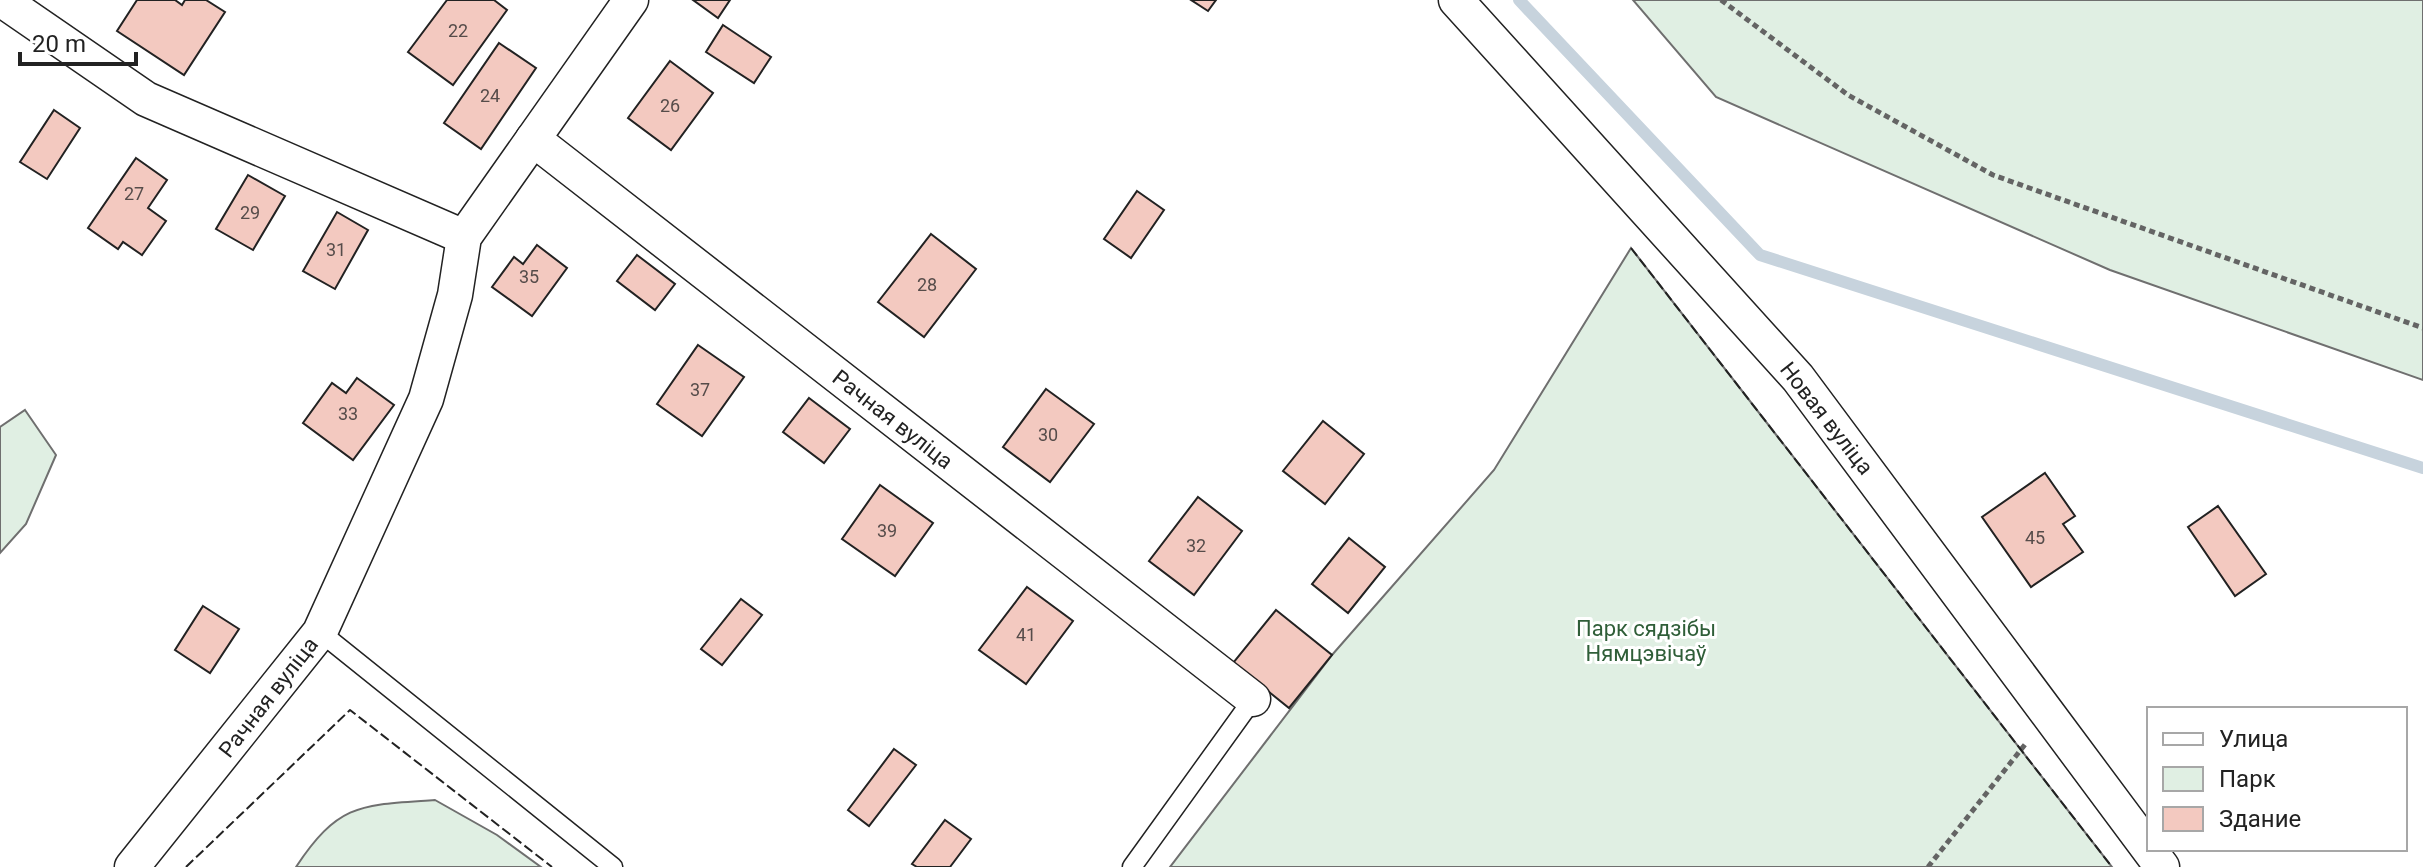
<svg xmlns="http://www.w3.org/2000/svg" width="2423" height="867" font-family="Roboto,sans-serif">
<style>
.green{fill:#e0efe3;stroke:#6f6f6f;stroke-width:2}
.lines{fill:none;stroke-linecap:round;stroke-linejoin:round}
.stream{stroke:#c7d3dd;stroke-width:12}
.building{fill:#f3c9c0;stroke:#222;stroke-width:2}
.lane-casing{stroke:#222;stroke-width:21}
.street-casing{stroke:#222;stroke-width:37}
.path{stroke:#646464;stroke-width:5;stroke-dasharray:6 4;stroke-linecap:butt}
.lane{stroke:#fff;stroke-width:18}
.street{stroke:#fff;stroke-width:34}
.fence{stroke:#222;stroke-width:2;stroke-dasharray:10 4;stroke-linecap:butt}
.labels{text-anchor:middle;stroke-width:6;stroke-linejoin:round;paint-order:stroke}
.number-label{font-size:18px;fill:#564c4a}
.street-label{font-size:22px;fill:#222;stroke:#fff}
.park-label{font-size:22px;fill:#2f5e38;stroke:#fff}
</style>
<rect width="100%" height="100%" fill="#fff"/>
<!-- green -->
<g class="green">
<polygon points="1633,0 2423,0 2423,380 2110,270 1716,97"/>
<polygon points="1631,248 2112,867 1170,867 1332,655 1494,470"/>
<polygon points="25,410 56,455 26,524 0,553 0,427"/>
<path d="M435 800 497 835 541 867H296C339 802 362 805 435 800Z"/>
</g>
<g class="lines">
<!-- stream -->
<polyline class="stream" points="1519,0 1760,255 2423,468"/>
</g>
<!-- building -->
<g class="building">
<polygon points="137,0 175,0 182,5 185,0 206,0 225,12 184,75 117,31"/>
<polygon points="447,0 494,0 507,10 453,85 408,52"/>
<polygon points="693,0 730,0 718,18"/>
<polygon points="1191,0 1216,0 1208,11"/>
<polygon points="723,25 771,57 754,83 706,52"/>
<polygon points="499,43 536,68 481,149 444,123"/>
<polygon points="670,61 713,93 671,150 628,118"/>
<polygon points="54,110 80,128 47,179 20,162"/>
<polygon points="136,158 167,180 148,208 166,221 142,255 123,242 118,249 88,228"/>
<polygon points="248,175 285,196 253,250 216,229"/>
<polygon points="1137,191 1164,210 1131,258 1104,239"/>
<polygon points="337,212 368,230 335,289 303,271"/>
<polygon points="931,234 976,269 924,337 878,302"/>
<polygon points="537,245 567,268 532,316 492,287 514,257 523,264"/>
<polygon points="637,255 675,284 655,310 617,281"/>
<polygon points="698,345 744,377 702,436 657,404"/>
<polygon points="357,378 394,405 353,460 303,423 332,383 346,393"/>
<polygon points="1046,389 1094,424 1050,482 1003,447"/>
<polygon points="809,398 850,429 824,463 783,432"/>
<polygon points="1323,421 1364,454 1325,504 1283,471"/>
<polygon points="2045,473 2075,516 2063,524 2083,552 2031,587 1982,517"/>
<polygon points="880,485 933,523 895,576 842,539"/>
<polygon points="1198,497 1242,531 1194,595 1149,561"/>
<polygon points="2218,506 2266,574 2235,596 2188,527"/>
<polygon points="1349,538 1385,567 1348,613 1312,584"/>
<polygon points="1027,587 1073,621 1026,684 979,650"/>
<polygon points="741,599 762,615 722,665 701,649"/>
<polygon points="203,606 239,629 210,673 175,650"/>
<polygon points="1276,610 1332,655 1289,708 1233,663"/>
<polygon points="894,749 916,765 869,826 848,810"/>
<polygon points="945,820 971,839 950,867 917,867 912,864"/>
</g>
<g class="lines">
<defs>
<g id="lane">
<polyline points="320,632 613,867"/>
<polyline points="1132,867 1253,699"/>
</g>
<g id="street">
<polyline points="2,0 146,99 464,237"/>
<polyline points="1456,0 1798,378 2162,867"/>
<polyline points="533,139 1253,699"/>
<polyline points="132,867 320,632 426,399 455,295 464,237 631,0"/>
</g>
</defs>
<!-- lane casing -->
<use href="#lane" class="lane-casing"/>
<!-- street casing -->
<use href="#street" class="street-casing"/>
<!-- path -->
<g class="path">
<polyline points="1721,0 1848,95 1993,175 2423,328"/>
<polyline points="1928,867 2027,742"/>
</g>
<!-- lane -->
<use href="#lane" class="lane"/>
<!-- street -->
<use href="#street" class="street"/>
<!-- fence -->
<g class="fence">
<polyline points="1631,248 2112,867"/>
<polyline points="186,867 350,710 552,867"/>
</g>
</g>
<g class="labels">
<!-- number labels -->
<g class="number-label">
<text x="458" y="37">22</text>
<text x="490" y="102">24</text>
<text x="670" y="112">26</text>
<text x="134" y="200">27</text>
<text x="250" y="219">29</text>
<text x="336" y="256">31</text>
<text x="529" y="283">35</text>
<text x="927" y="291">28</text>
<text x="700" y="396">37</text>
<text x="348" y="420">33</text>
<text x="1048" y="441">30</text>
<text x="887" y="537">39</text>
<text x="2035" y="544">45</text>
<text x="1196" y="552">32</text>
<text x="1026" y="641">41</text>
</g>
<!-- street labels -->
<g class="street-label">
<text transform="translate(1827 418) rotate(52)" y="8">Новая вуліца</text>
<text transform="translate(893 419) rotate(38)" y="8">Рачная вуліца</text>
<text transform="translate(268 697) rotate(-52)" y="8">Рачная вуліца</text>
</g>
<!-- park labels -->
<g class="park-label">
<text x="1646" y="636">Парк сядзібы<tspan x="1646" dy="25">Нямцэвічаў</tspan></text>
</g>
</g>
<!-- legend -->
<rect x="2147" y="707" width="260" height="144" fill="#ffffff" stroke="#a7a7a7" stroke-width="2"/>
<rect x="2163" y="733" width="40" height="12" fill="#ffffff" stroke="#a7a7a7" stroke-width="2"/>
<text x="2219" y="747" font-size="24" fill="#222222">Улица</text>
<rect x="2163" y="767" width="40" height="24" fill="#e0efe3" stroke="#a7a7a7" stroke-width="2"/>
<text x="2219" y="787" font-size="24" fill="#222222">Парк</text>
<rect x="2163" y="807" width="40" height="24" fill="#f3c9c0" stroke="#a7a7a7" stroke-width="2"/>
<text x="2219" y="827" font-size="24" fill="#222222">Здание</text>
<!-- scale -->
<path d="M20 52v12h116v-12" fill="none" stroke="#222222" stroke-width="4"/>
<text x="32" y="52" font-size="24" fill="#222222" stroke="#ffffff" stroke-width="6" paint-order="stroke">20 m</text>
</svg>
